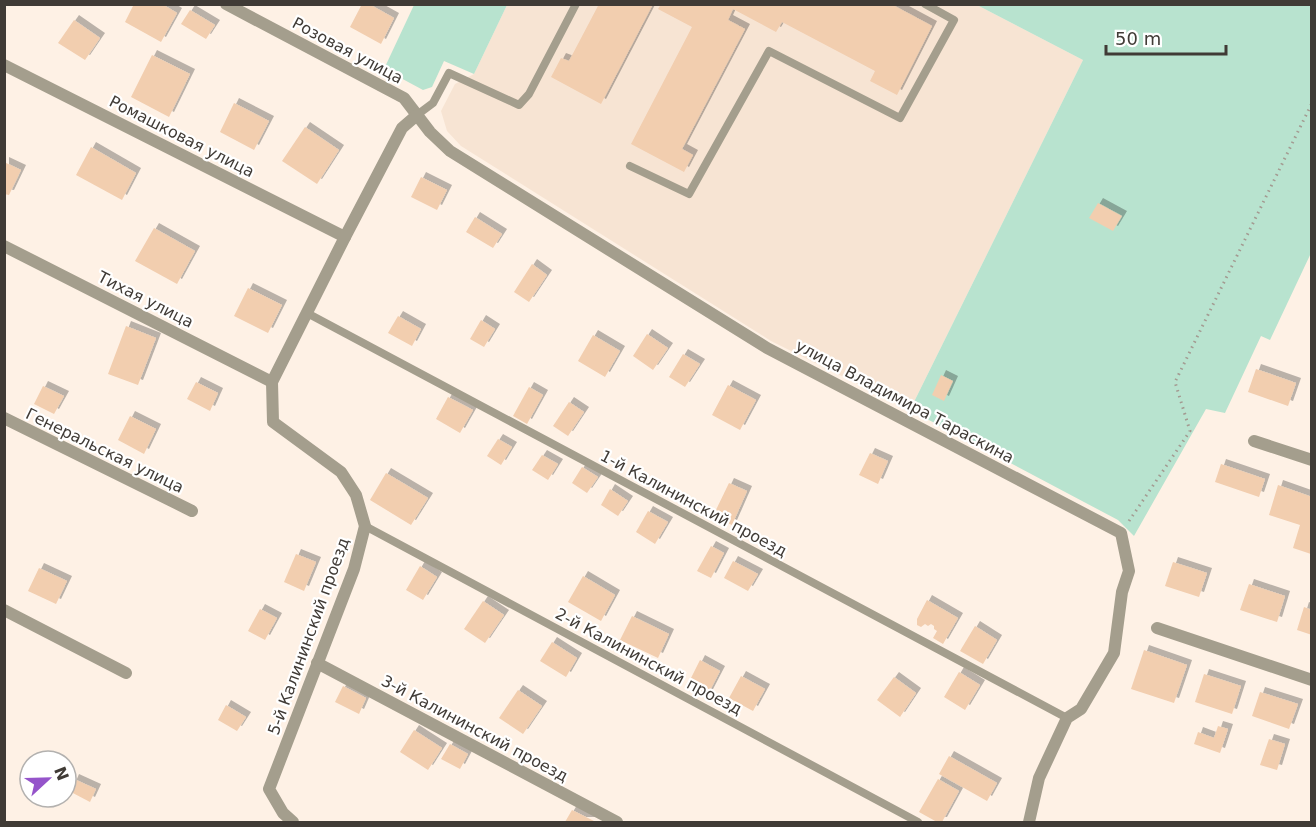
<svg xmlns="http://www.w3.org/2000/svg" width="1316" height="827" font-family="'DejaVu Sans',sans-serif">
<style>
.built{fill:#f7e4d3}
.green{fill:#b8e3cf}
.building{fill:#f2ceaf;filter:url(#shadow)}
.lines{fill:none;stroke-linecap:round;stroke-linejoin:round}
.path{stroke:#a39a91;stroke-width:3;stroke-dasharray:1.5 4.5;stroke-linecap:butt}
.lane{stroke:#a49e8d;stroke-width:8}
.street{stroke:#a49e8d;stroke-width:12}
.labels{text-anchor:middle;stroke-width:4.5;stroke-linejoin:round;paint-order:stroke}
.street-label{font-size:16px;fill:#403b36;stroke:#fff}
</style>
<defs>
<filter id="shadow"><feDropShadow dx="5" dy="-5" stdDeviation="0" flood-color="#0004"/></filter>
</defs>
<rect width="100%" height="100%" fill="#fef1e5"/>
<!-- built -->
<polygon class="built" points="507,5 977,5 1083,60 910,410 771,341 461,146 447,131 441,111 455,84 474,74"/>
<!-- green -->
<g class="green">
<polygon points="414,5 507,5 474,74 444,61 432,87 423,90 384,69"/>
<polygon points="977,5 1311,5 1311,253 1270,340 1261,336 1225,413 1206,409 1134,536 1118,520 910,410 1083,60"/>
</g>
<!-- building -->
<g class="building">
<polygon points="134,4 162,4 177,13 161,42 125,22"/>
<polygon points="362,4 369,4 394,18 381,44 350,27"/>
<polygon points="599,4 653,4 601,104 551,77 561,58 569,61"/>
<polygon points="661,4 891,4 932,26 897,95 870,81 875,71 782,22 776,32 733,9 728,20 745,29 682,149 693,155 684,172 631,144 692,27 658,9"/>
<polygon points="190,10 215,25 206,39 181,24"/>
<polygon points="74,20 100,38 85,60 58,43"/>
<polygon points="152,55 190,74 169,117 131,97"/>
<polygon points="234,103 269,121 254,150 220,132"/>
<polygon points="305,127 339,150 317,184 282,161"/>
<polygon points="91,147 136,173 122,200 76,175"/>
<polygon points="4,162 21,170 9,195 4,194"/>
<polygon points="421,177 447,190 437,210 411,197"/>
<polygon points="1098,203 1122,216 1113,231 1089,218"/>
<polygon points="475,217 502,234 493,248 466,232"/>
<polygon points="154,228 195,251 177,284 135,261"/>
<polygon points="532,264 547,275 529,302 514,292"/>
<polygon points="248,288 282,305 268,333 234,316"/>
<polygon points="398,316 421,329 412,346 388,333"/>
<polygon points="481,320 495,329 484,347 470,339"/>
<polygon points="126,326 156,338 138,385 108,374"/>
<polygon points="647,334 668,348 653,370 633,356"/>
<polygon points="593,335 620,351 605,377 578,361"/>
<polygon points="683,354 700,364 685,387 669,377"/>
<polygon points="1256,369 1296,383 1288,406 1248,392"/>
<polygon points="941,375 953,381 944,401 932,395"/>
<polygon points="196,382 218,393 210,411 187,399"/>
<polygon points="728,385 756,400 740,430 712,415"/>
<polygon points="43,386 64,396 54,414 34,404"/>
<polygon points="529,387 543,395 527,424 513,416"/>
<polygon points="448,397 473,410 460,433 436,419"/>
<polygon points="569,402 584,412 568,436 553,426"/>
<polygon points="130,416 156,429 144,454 118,440"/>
<polygon points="498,439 512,447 501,465 487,456"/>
<polygon points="870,453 888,461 878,484 859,475"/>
<polygon points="542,455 558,464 548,480 532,470"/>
<polygon points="1221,464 1265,479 1259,497 1215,482"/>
<polygon points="582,467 598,477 587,493 572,483"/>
<polygon points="386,473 428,498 411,525 370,500"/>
<polygon points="729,483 747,491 732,525 713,516"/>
<polygon points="1278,485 1312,497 1311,554 1293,548 1300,525 1269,515"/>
<polygon points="610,489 628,501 618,516 601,505"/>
<polygon points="648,511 668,522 655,544 636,532"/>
<polygon points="711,546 724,553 711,578 697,571"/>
<polygon points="296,554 316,562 304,591 284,582"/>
<polygon points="733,561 758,574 748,591 724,578"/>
<polygon points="1173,562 1207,573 1199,597 1165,586"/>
<polygon points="420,566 437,577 423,600 406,590"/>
<polygon points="39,568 67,581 56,604 28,591"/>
<polygon points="583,576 615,595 601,621 568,602"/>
<polygon points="1249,584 1285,596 1277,622 1240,610"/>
<polygon points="927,600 958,618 943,644 933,638 937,631 934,629 934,626 931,624 928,626 925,624 921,627 917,625 917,619"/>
<polygon points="483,601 504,615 485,643 464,629"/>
<polygon points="1304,607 1312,610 1312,635 1297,630"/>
<polygon points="260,609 277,618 265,640 248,631"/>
<polygon points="632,616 669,634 658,658 620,640"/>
<polygon points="975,626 997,640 983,664 960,651"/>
<polygon points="552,642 577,658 566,677 540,661"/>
<polygon points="1144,650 1187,665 1174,703 1131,689"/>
<polygon points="700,660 720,671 707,696 687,686"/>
<polygon points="959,672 980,685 965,710 944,697"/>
<polygon points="1204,674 1241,686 1232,714 1195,702"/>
<polygon points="741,676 765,689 753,711 729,698"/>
<polygon points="894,677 916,693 900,717 877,700"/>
<polygon points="343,686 366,698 359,714 335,702"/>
<polygon points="518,690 542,706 523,734 499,718"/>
<polygon points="1260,692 1298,704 1289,729 1252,716"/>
<polygon points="226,705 246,717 237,731 218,720"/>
<polygon points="1218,726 1228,729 1220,753 1194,744 1198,732 1214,738"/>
<polygon points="414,730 442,748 428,770 400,752"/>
<polygon points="1269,739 1285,744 1277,770 1260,765"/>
<polygon points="450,744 468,754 460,769 441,759"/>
<polygon points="949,756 997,783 987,801 939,774"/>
<polygon points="74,779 96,789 90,802 69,791"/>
<polygon points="938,779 959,791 942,822 937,822 919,812"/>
<polygon points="572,810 596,822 565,822"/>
</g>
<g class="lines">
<!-- path -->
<polyline class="path" points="1129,521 1190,431 1175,382 1312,103"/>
<!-- lane -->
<g class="lane">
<polyline points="417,115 433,103 449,73 519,105 529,94 576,4"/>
<polyline points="630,166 689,194 769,51 900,118 954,20 925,4"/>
<polyline points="307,313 1067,718"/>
<polyline points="365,526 918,822"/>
</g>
<!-- street -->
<g class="street">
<polyline points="226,4 404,98 430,132 450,151 767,348 1121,533 1129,571 1122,592 1114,653 1081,709 1067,718 1039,778 1029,822"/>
<polyline points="4,65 345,237"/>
<polyline points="4,246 272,382"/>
<polyline points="4,418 192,511"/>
<polyline points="1254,441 1312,460"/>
<polyline points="4,610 126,673"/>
<polyline points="1157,628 1312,680"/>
<polyline points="317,663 617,822"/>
<polyline points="293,822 283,813 269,789 354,569 365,526 356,495 341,472 273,422 272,382 345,237 402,128 417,115"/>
</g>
</g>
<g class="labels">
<!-- street labels -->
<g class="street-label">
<text transform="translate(348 50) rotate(28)" y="6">Розовая улица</text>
<text transform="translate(182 136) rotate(27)" y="6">Ромашковая улица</text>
<text transform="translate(146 299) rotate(27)" y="6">Тихая улица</text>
<text transform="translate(905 401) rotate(28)" y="6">улица Владимира Тараскина</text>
<text transform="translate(105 450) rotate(26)" y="6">Генеральская улица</text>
<text transform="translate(694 503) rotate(28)" y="6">1-й Калининский проезд</text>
<text transform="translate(308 636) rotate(-70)" y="6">5-й Калининский проезд</text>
<text transform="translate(649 661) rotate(28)" y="6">2-й Калининский проезд</text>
<text transform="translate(475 728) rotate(28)" y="6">3-й Калининский проезд</text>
</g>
</g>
<!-- border -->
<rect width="1316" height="827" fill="none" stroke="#403b36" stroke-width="12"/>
<!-- north arrow -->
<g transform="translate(48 779) rotate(68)"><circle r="28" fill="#ffffff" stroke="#b3b1af" stroke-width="1.5"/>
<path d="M0-4.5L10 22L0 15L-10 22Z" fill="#9554ca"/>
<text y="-9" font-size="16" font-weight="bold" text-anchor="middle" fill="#403b36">N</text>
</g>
<!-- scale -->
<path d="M1106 45v9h120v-9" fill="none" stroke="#403b36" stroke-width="3"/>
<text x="1115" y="45" font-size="18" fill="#403b36" stroke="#ffffff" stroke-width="4.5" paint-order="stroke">50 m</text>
</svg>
